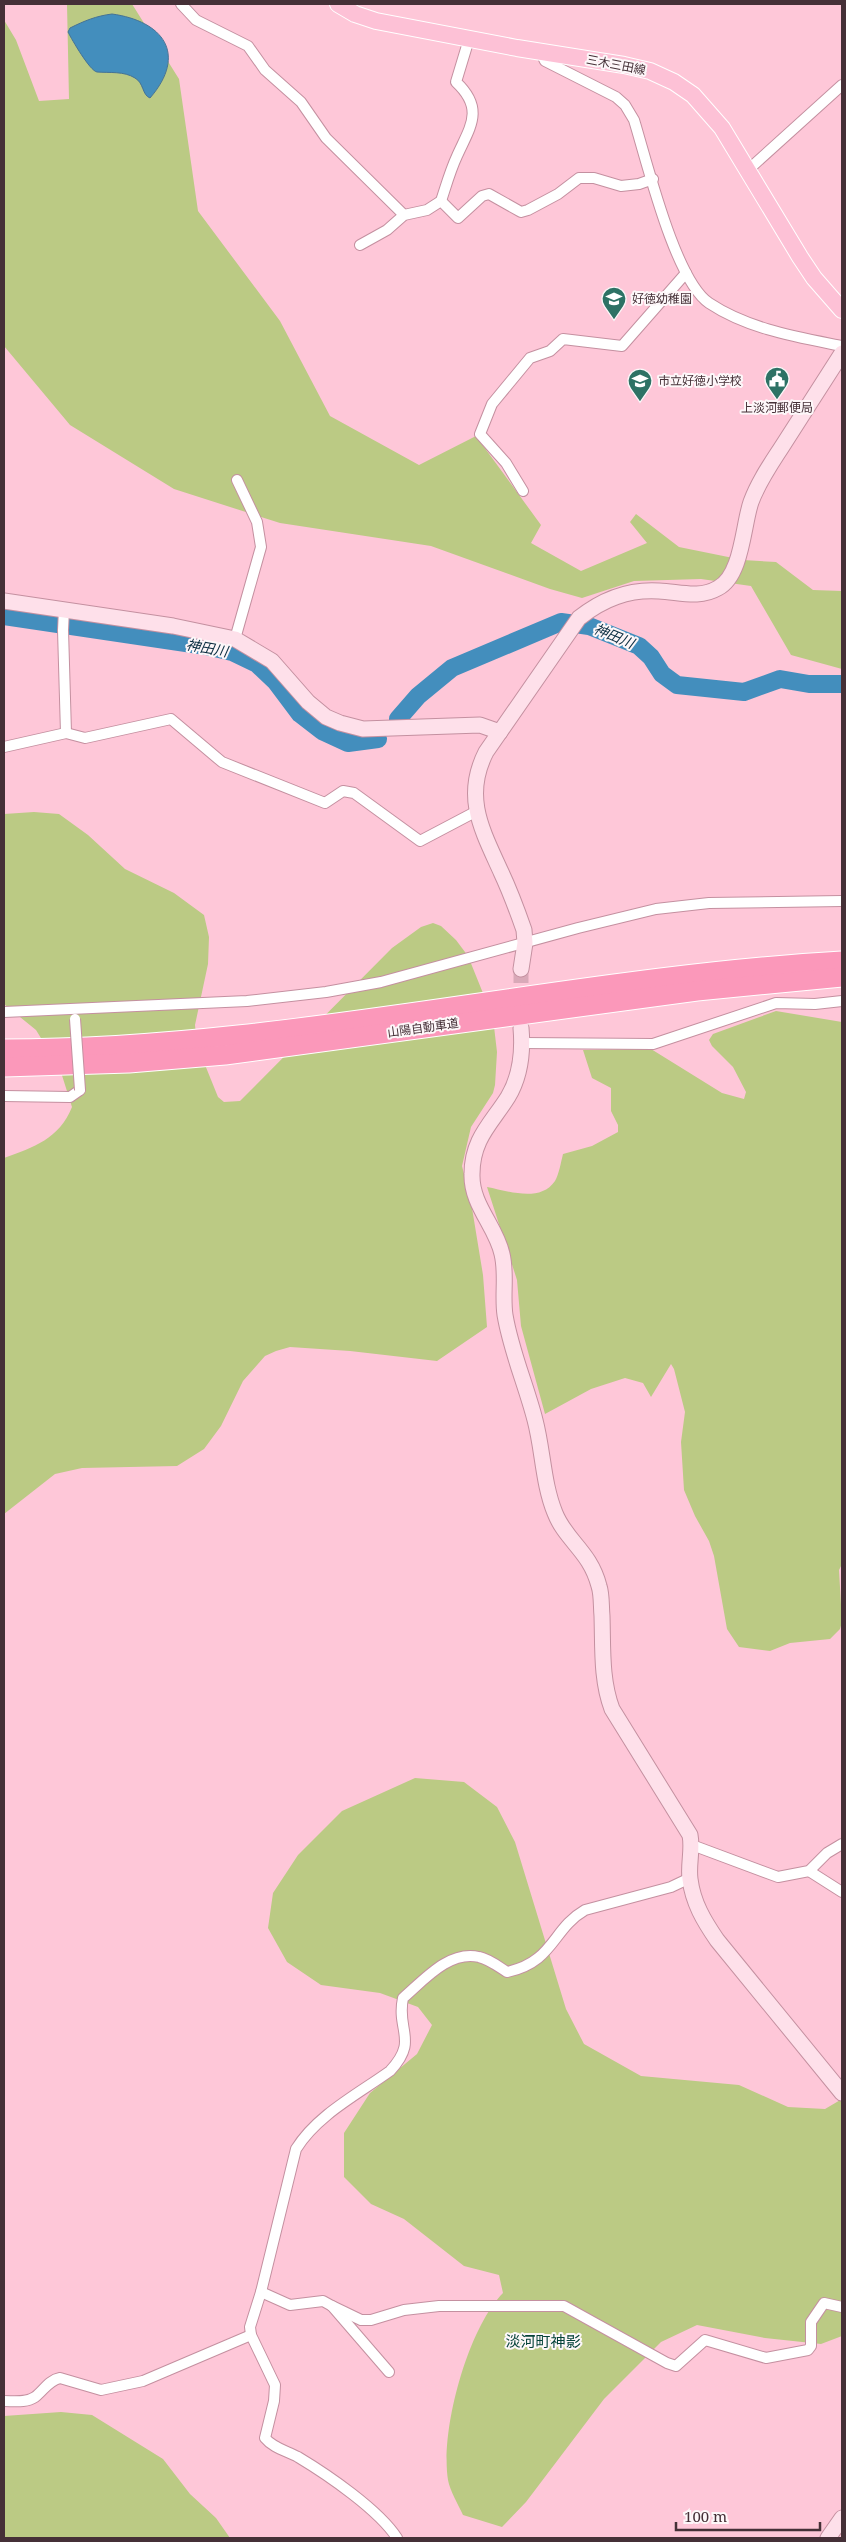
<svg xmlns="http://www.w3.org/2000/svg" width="846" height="2542" font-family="'Noto Serif','Noto Sans JP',serif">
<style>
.green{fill:#bbca84}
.water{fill:#438ebd;stroke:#447295}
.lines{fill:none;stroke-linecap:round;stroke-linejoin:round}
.river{stroke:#438ebd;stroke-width:18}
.secondary-tunnel{stroke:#d9a9b8;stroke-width:15;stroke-dasharray:15 8;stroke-linecap:butt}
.street-casing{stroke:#c490a0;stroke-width:12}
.secondary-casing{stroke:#c490a0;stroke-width:17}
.primary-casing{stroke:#fff;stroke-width:18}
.highway-casing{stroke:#fff;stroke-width:21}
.street{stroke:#fff;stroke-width:10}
.secondary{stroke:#fee0ea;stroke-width:15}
.primary{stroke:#fdc1d6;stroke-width:16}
.highway{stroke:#fb98ba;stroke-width:19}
.street-bridge-casing{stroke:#c490a0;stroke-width:12;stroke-linecap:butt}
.street-bridge{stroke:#fff;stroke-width:10}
.labels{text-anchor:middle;stroke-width:4;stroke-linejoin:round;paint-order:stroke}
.street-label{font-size:12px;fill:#453037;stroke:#fdf7f9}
.poi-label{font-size:12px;fill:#453037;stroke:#fdf7f9;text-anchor:start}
.water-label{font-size:14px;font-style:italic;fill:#0b2d41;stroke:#fdf7f9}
.quarter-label{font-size:15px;fill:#044238;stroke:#fdf7f9}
</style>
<rect width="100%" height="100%" fill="#fec7d8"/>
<!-- green -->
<g class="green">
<polygon points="67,4 132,4 179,79 198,211 280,321 330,416 419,465 476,436 541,525 531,543 581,571 647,543 630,522 636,514 679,547 743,560 776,562 813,590 842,591 842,669 791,655 751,586 701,579 634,581 582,598 550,589 431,546 280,523 174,489 70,425 4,346 4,20 16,40 39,101 69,99"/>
<path d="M34 812 59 814 88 835 125 869 174 893 204 915 209 937 208 964 195 1025 197 1045 218 1097 224 1102 240 1101 392 948 421 927 433 923 441 926 456 940 468 956 493 1018 497 1052 495 1085 493 1093 471 1127 462 1166 471 1202 483 1275 487 1327 437 1361 350 1351 290 1347 276 1351 265 1356 243 1381 221 1426 204 1449 177 1466 82 1468 55 1474 4 1514V1158C34 1147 59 1139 72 1107L60 1069 36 1030 4 1004V814Z"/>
<path d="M776 1011 842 1022V1564L839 1570 842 1622 840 1629 830 1639 790 1643 770 1651 739 1647 727 1629 714 1556 709 1541 695 1516 684 1490 681 1442 685 1412 674 1369 671 1364 651 1397 643 1383 625 1378 591 1389 545 1414 521 1326 517 1280 487 1187C508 1191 540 1203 555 1181 559 1174 561 1162 563 1154L592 1146 618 1132V1125L611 1111V1088L592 1078 583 1050 651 1049 722 1093 744 1099 746 1092 733 1067 712 1046 709 1040 713 1034Z"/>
<path d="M415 1778 464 1782 497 1807 515 1842 566 2009 584 2044 641 2076 739 2085 788 2107 825 2109 842 2099V2336L821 2344 765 2338 697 2325 661 2342 604 2399 526 2502 502 2527 463 2515C458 2504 450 2491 448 2480 440 2430 468 2328 503 2293L499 2275 464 2266 404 2219 371 2204 344 2177V2133L370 2093 417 2054 432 2025 418 2007 380 1993 321 1985 287 1962 268 1928 273 1893 298 1855 342 1811Z"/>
<polygon points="61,2412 92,2415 163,2459 190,2494 216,2518 230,2538 4,2538 4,2416"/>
</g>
<!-- water -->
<path class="water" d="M112 14C163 21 188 54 150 98 142 95 144 83 135 78 124 71 110 73 97 72 90 71 72 40 68 32L70 28C84 21 96 16 112 14Z"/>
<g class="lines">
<!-- river -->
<g class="river">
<polyline points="4,616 206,646 232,652 257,664 276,682 300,714 322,731 348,743 378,739"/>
<polyline points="398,719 418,696 452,668 561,622 589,626 639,646 651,657 662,674 677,685 744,692 780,679 809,684 842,684"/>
</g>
<!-- secondary-tunnel -->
<polyline class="secondary-tunnel" points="521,1006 521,969"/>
<defs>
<g id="street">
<polyline points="181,4 196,20 248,46 265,70 301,102 326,138 404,215"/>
<path d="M540 51 545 61 616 97 625 105 634 120C647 162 675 280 709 303 748 329 797 337 842 346"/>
<polyline points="748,170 842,85"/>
<path d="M441 201C446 186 450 171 457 156 470 127 485 109 456 82L469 39"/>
<polyline points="360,245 387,230 404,215 427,210 441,201 458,218 482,196 489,194 521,212 528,210 558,194 579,178 594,178 621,186 639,184 653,179"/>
<polyline points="523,491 506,463 480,434 492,404 530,358 550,351 563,339 622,346 686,273"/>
<polyline points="64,609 63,630 66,733"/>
<polyline points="235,639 261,547 257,522 237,480"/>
<polyline points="4,747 66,733 85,738 171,719 222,762 325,803 343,791 354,793 420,841 477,811"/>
<polyline points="4,1012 247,1001 326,992 381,982 578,928 656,909 709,903 842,901"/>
<polyline points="522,1043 653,1044 776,1003 815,1004 842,1001"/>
<polyline points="4,1096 70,1097 80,1090"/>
<polyline points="692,1845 778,1877 809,1871 827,1853 842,1844"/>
<polyline points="809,1871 842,1892"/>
<polyline points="261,2292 290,2305 323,2301 332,2306 389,2372"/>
<polyline points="332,2306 361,2320 371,2320 404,2310 439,2306 564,2306 667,2363 676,2366 705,2340 766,2358 808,2350 811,2346 811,2322 824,2303 842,2307"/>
<path d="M4 2401C14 2401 26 2403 35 2397 44 2390 49 2380 60 2378L101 2390 143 2381 251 2335"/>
<path d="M397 2538C379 2510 328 2475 298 2457 287 2451 273 2448 265 2438L274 2401 275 2385 251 2335 250 2327 261 2292 296 2149C317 2115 358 2094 390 2071 419 2040 396 2031 403 1998 424 1980 449 1950 479 1957 489 1959 499 1967 507 1972 554 1962 552 1929 585 1910L671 1887 690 1878"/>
</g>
<g id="secondary">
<polyline points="4,601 173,626 235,639 272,661 308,702 326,717 340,723 363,729 480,725 500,732"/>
<path d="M521 969 525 943 524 930C517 910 510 891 501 872 482 830 463 797 486 752L579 618C603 599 628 589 659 591 680 592 699 599 718 588 742 576 743 525 751 502 759 480 773 461 785 442 804 412 823 383 842 353"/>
<path d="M521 1028C523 1051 520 1077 508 1097 491 1124 472 1139 472 1174 471 1205 496 1226 502 1254 507 1274 502 1295 505 1315 511 1351 526 1385 535 1420 543 1450 543 1484 555 1513 566 1541 590 1551 599 1586 602 1595 601 1606 602 1616 603 1648 601 1680 612 1709L690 1835C693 1850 688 1864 690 1879 693 1903 704 1921 717 1940L842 2093"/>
<polyline points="828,2538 842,2518"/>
</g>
<polyline id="primary" points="338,4 355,14 376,21 517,48 624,65 650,71 674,82 693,95 722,128 800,257 814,278 842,310"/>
<g id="highway">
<path d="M4 1049C286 1049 562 977 842 961"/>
<polyline points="4,1067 129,1063 225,1055 697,991 842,977"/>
</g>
</defs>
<!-- street casing -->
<use href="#street" class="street-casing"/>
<!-- secondary casing -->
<use href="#secondary" class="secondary-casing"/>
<!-- primary casing -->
<use href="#primary" class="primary-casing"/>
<!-- highway casing -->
<use href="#highway" class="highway-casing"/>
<!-- street -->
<use href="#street" class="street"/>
<!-- secondary -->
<use href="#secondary" class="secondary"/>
<!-- primary -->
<use href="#primary" class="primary"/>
<!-- highway -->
<use href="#highway" class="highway"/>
<defs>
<polyline id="street-bridge" points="75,1019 80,1090"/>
</defs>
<!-- street-bridge casing -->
<use href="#street-bridge" class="street-bridge-casing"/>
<!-- street-bridge -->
<use href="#street-bridge" class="street-bridge"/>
</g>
<!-- icons -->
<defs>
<symbol id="school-pin" viewBox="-11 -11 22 30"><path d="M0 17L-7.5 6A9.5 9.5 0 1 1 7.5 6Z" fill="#2e7265" stroke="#fdf7f9"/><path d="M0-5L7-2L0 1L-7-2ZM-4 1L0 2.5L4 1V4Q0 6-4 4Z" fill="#fff"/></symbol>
<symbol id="civic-pin" viewBox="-11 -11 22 30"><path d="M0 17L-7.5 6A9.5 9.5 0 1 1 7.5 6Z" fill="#2e7265" stroke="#fdf7f9"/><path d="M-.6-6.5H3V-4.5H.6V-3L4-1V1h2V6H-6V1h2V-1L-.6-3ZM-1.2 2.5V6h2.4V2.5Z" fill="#fff"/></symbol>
</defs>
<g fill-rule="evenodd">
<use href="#school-pin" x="600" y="285" width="28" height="38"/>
<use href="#civic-pin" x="763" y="365" width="28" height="38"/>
<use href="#school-pin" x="626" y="367" width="28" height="38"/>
</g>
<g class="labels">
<!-- street labels -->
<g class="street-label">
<text transform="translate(616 65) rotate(11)" y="4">三木三田線</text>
<text transform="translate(423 1028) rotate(-8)" y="4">山陽自動車道</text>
</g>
<!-- poi labels -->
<g class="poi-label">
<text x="632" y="303">好徳幼稚園</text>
<text x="658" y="385">市立好徳小学校</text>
<text x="777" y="412" text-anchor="middle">上淡河郵便局</text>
</g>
<!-- water labels -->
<g class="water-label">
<text transform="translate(614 636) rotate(23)" y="5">神田川</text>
<text transform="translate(207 648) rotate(10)" y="5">神田川</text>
</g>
<!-- quarter labels -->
<g class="quarter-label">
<text x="543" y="2347">淡河町神影</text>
</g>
</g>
<!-- border -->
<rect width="846" height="2542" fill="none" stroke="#453037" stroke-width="10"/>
<!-- scale -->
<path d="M676 2522v8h144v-8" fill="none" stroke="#453037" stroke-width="2.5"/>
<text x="684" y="2522" font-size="15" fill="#453037" stroke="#fdf7f9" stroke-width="4" paint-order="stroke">100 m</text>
</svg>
